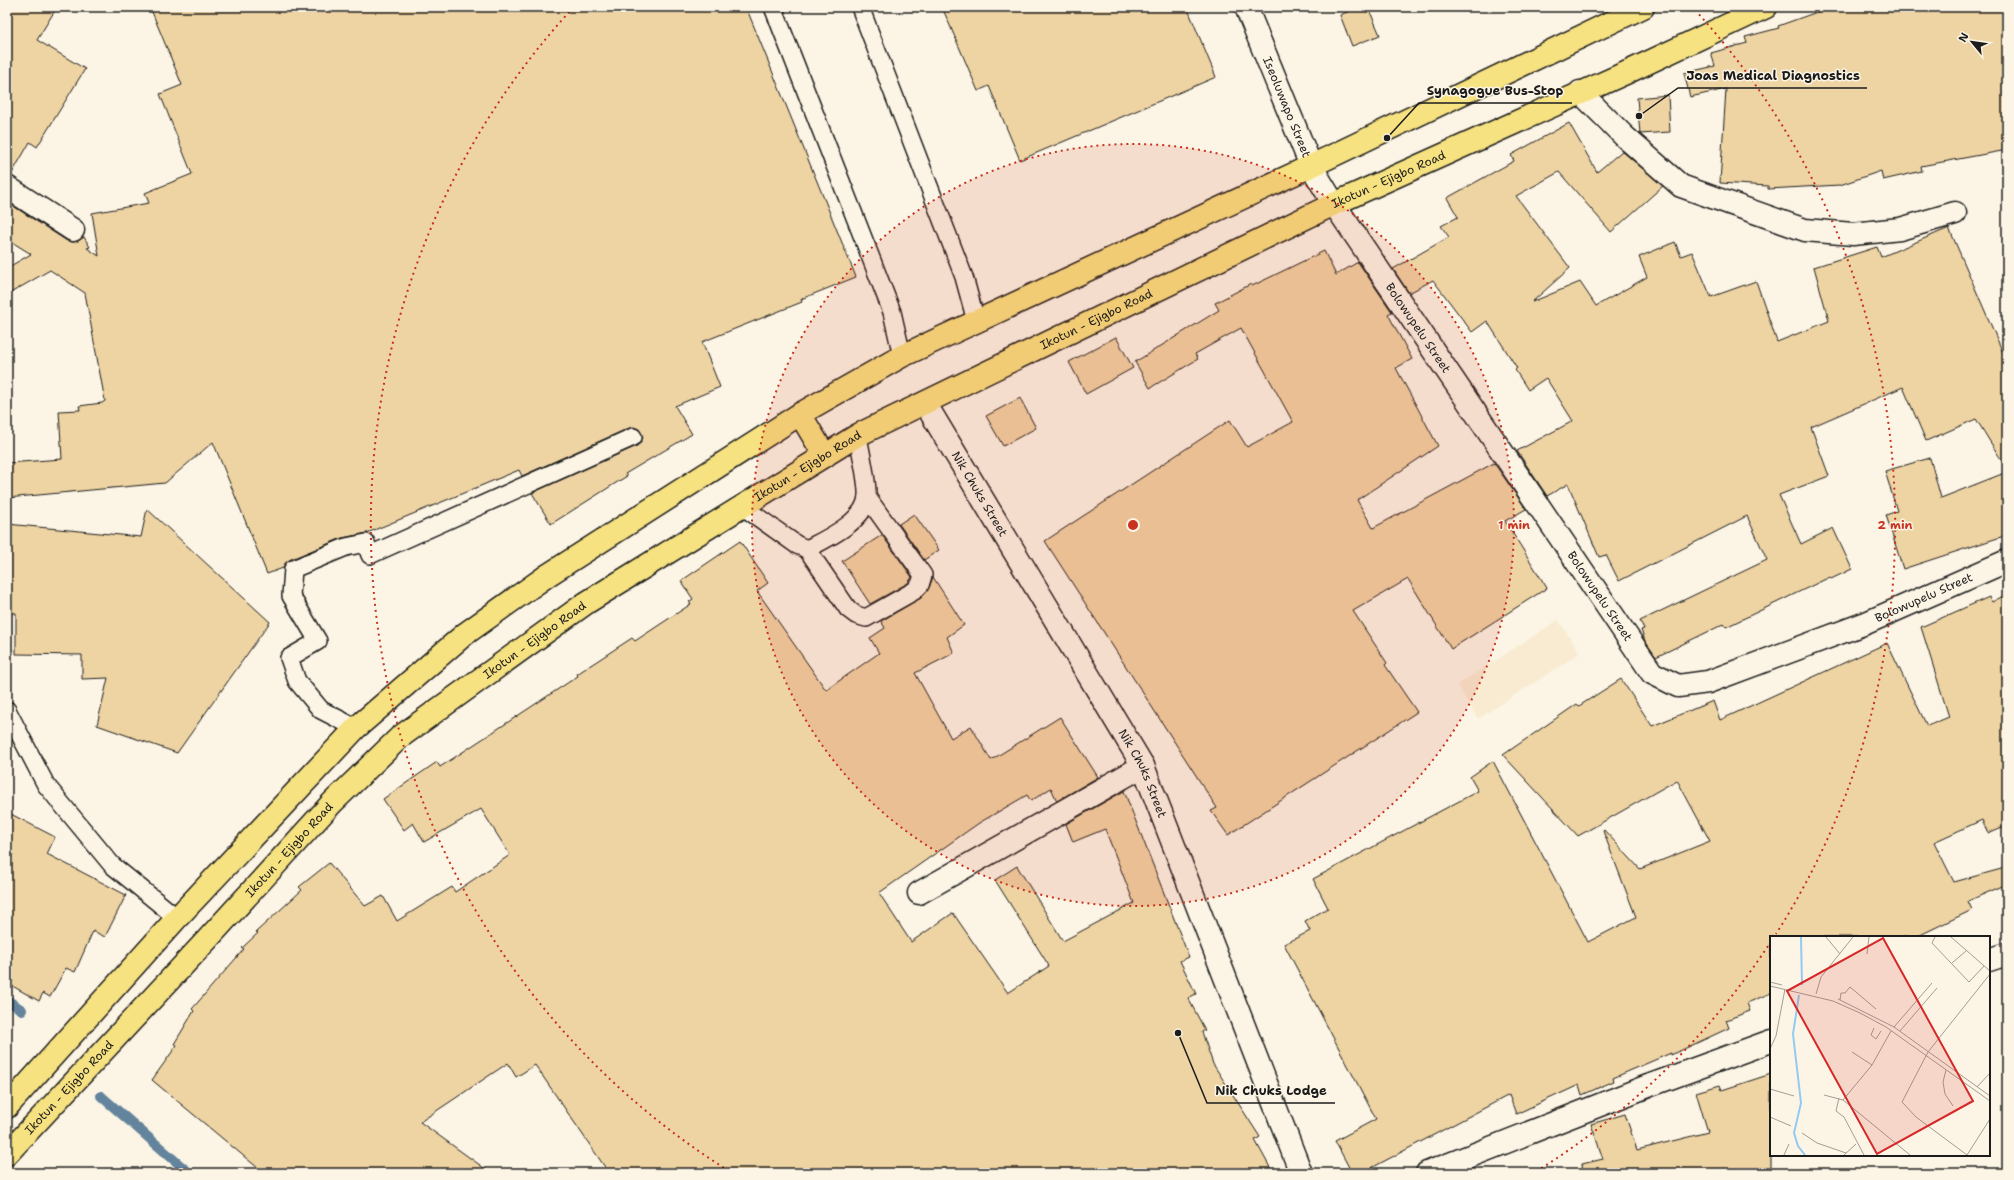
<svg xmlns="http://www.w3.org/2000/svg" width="2014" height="1180" font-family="'Shantell Sans',sans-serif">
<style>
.built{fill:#f8ebd1}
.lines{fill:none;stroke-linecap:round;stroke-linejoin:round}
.stream{stroke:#63849c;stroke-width:10}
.building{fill:#eed3a3;stroke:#1c1c1c}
.lane-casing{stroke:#1c1c1c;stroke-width:20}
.street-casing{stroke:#1c1c1c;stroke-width:25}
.primary-casing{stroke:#1c1c1c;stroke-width:25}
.lane{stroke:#fcf5e5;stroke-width:17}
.street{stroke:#fcf5e5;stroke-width:22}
.primary{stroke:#f7e281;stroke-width:22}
.ring{fill:none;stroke:#c8321e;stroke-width:2;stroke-dasharray:2 4}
.labels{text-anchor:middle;stroke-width:3;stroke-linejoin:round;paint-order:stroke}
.street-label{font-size:12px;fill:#1c1c1c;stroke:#fcf5e5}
.inset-river{fill:none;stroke:#93caf1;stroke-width:2}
.inset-road{fill:none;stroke:#a29e95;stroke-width:1}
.view{fill:#d62828;fill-opacity:0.15;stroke:#d62828;stroke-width:2}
.inset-edge{fill:none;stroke:#1c1c1c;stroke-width:2}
.centre{fill:#c8321e;stroke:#fcf5e5;stroke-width:2}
.ring-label{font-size:12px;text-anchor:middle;font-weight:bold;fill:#c8321e;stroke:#fcf5e5;stroke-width:3;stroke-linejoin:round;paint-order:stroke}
.leader{fill:none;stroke:#1c1c1c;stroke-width:1.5}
.callout-dot{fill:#1c1c1c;stroke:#fcf5e5;stroke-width:1.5}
.callout-label{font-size:13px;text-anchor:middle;font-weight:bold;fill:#1c1c1c;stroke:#fcf5e5;stroke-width:3;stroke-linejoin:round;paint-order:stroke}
</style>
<rect width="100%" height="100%" fill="#fcf5e5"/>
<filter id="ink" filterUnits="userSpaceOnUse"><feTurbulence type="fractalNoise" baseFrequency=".025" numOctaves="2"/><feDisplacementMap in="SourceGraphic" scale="8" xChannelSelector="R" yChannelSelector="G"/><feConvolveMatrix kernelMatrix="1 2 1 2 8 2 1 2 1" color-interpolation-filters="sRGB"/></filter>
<g filter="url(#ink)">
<!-- built -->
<polygon class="built" points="1558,620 1580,653 1478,719 1457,685"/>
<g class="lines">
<!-- stream -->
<g class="stream">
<polyline points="7,1000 22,1010"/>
<polyline points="101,1096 189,1173"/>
</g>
</g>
<!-- building -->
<g class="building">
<polygon points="7,7 57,7 37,40 85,69 37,147 30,142 11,175 7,175"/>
<polygon points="150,7 746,7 856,277 801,299 802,302 702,342 720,387 675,406 692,434 625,474 627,476 551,524 532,493 637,446 643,438 639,429 634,427 629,428 522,476 519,470 367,533 342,538 289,560 283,568 267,574 213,442 165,483 7,498 7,463 62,459 59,411 80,410 79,406 102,403 105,401 85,293 50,270 7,295 7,268 31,254 7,239 7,202 67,241 72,242 78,241 84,237 90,247 87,248 99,256 92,213 149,203 145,193 192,174 160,94 182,85"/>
<polygon points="942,7 1187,7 1216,77 1020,160 989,86 978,91"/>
<polygon points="1359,7 1368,7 1380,35 1352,46 1340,15"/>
<polygon points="1831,7 2007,7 2007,150 1921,166 1922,171 1883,180 1881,171 1840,185 1768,189 1768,186 1720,183 1726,89 1690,97 1684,73 1715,66 1711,53 1747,43 1745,37 1779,28 1778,26"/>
<polygon points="1668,95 1670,132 1640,134 1637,98"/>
<polygon points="1569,123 1597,172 1622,151 1663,186 1611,232 1559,172 1516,196 1570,268 1532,302 1580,282 1596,306 1647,277 1639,257 1675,242 1681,256 1692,252 1711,297 1756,281 1777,342 1829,321 1814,267 1877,247 1881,257 1949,228 2007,362 2007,469 1976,419 1926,441 1903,387 1811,427 1829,476 1779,495 1801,544 1833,528 1852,569 1831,579 1830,577 1726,627 1724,624 1656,657 1645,641 1641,630 1644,629 1640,621 1767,560 1747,516 1619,581 1606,555 1599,557 1568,484 1547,496 1517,451 1573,421 1546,378 1528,390 1515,370 1517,368 1487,321 1472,332 1433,280 1409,293 1393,269 1449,237 1441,226 1458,217 1447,198 1514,161 1511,155"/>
<polygon points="1324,251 1336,275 1358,262 1392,312 1388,314 1412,359 1396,368 1438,446 1357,500 1373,528 1494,463 1526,509 1505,521 1547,588 1451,649 1408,579 1353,611 1387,663 1385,665 1417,712 1228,835 1211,811 1217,808 1045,541 1230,420 1247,447 1293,422 1241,328 1195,354 1198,359 1150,388 1135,362 1219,310 1215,303 1251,284 1252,286"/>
<polygon points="1116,337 1133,368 1086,394 1069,362"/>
<polygon points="1020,398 1036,428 1003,446 986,416"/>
<polygon points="1930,458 1941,498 2007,472 2007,535 1903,569 1886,515 1897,511 1885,471"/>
<polygon points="147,509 270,622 177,753 97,725 108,678 82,679 82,655 16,654 16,613 7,613 7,524 141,537"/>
<polygon points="914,514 939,550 924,560 899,524"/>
<polygon points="882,535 912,577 908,583 870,604 842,561"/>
<polygon points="740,541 768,583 757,591 826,690 879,653 870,638 885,628 881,621 921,598 929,588 933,577 964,625 947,637 954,653 915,673 951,738 971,726 991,760 1060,717 1098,777 1057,801 1051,788 1031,801 1027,795 979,823 879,893 911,942 953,913 1008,993 1049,966 995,880 1017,866 1063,941 1134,903 1105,829 1073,842 1066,824 1124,791 1189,957 1180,961 1196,994 1188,998 1205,1030 1202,1032 1213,1064 1260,1137 1255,1140 1273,1173 609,1173 535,1065 516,1077 508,1063 420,1122 491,1173 264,1173 152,1080 177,1045 174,1044 194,1011 192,1009 244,949 242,948 258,933 256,932 302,890 299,887 329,863 365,906 383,896 397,921 452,887 455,892 510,855 481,809 424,842 413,823 404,830 383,799 437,762 440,767 578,676 577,674 632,638 635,641 691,604 689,602 693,599 681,581"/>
<polygon points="2007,594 2007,825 1988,833 1982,820 1934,842 1954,882 2005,868 2007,884 1968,901 1972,910 1916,937 1771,937 1771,993 1747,1003 1750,1011 1726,1020 1729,1028 1671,1055 1671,1053 1613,1078 1614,1081 1582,1095 1579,1085 1516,1114 1509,1095 1362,1173 1352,1173 1335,1141 1376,1119 1284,944 1310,931 1305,921 1328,908 1313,879 1478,791 1470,777 1493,761 1588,942 1636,917 1603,831 1604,830 1640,869 1710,841 1677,780 1578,836 1503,755 1577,704 1579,706 1621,679 1652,726 1713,701 1720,720 1887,643 1927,726 1949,717 1921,627 1989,597 1992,602"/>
<polygon points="7,812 55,837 47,854 126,895 105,937 93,931 75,972 66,968 50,997 43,993 39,1001 7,983"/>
<polygon points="1771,1074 1771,1173 1583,1173 1582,1164 1603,1159 1591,1124 1625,1114 1637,1150 1708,1132 1696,1092 1720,1085 1722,1090"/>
</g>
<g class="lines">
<defs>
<g id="lane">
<polyline points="773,7 892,312 902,356"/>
<polyline points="860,7 964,277 976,321"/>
<path d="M742 506 797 545 807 549C826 539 866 521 867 496 868 481 860 451 858 435"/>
<polyline points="807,549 848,609 856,615 866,618 914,591 920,585 923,575 867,497"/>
<polyline points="7,710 46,785 112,865 177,918"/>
<polyline points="356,728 321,710 297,681 289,658 318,641 291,596 293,569 346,547 366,543 370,555 633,437"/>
</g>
<g id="street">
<path id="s1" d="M1246 7 1311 166 1334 204 1652 673 1678 686 1708 682 1866 623 2007 561"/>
<polyline points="1580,92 1625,137 1681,186 1805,230 1853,234 1900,229 1955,213"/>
<polyline points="7,187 73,230"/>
<path id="s2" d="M925 403 1143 766 1301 1173"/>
<polyline points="919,893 1143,766"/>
<polyline points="1989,960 2007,954"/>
<polyline points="1427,1173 1648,1086 1771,1041"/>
</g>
<g id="primary">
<polyline points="800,414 825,456"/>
<polyline points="7,1107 177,918 356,728 465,634 548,575 800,414 902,356 1311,166 1643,7"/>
<path id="s3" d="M7 1154 205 942 332 803 400 737 586 603 858 435 1334 204 1630 71 1766 7"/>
</g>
</defs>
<!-- lane casing -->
<use href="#lane" class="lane-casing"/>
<!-- street casing -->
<use href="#street" class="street-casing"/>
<!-- primary casing -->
<use href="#primary" class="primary-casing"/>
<!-- lane -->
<use href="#lane" class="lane"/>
<!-- street -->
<use href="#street" class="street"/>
<!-- primary -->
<use href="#primary" class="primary"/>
</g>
</g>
<!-- distance rings -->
<circle cx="1133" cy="525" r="381" fill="#c8321e" fill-opacity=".12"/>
<g class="ring">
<circle cx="1133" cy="525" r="381"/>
<path d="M1768 946A762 762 0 0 1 1537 1171M729 1171A762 762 0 0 1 571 10M1695 10A762 762 0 0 1 1776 934"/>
</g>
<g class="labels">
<!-- street labels -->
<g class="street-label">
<text dy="4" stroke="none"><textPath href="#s1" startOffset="108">Iseoluwapo Street</textPath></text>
<text dy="4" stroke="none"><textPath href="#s3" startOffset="1711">Ikotun - Ejigbo Road</textPath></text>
<text dy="4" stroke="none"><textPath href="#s3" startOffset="1387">Ikotun - Ejigbo Road</textPath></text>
<text dy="4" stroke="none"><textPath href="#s1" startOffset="366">Bolowupelu Street</textPath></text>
<text dy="4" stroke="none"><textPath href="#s3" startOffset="1063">Ikotun - Ejigbo Road</textPath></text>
<text dy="4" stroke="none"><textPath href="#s2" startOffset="106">Nik Chuks Street</textPath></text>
<text dy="4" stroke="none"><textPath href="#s1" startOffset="690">Bolowupelu Street</textPath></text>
<text dy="4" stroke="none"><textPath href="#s1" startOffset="1074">Bolowupelu Street</textPath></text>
<text dy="4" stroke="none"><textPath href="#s3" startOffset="739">Ikotun - Ejigbo Road</textPath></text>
<text dy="4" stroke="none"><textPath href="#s2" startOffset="430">Nik Chuks Street</textPath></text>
<text dy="4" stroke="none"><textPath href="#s3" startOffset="415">Ikotun - Ejigbo Road</textPath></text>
<text dy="4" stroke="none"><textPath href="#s3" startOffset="91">Ikotun - Ejigbo Road</textPath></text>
</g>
</g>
<!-- overview -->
<g transform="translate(1770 936)">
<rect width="220" height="220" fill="#fcf5e5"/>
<path class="inset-river" d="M31 1 32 49M29 59 23 98 31 167 24 197 28 210 35 219"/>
<path class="inset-road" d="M56 1 70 18M165 1 162 7 199 46 214 30M181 1 220 35M97 18 99 1M182 27 196 15M0 46 12 49M0 50 63 65 90 77 116 91 220 165M46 58 51 41 83 1M68 63 124 91 220 160M70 64 71 57H75L80 51 106 73M124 91 162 47M104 92 101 99 106 103 111 95M130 95 167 52M0 113 6 100 15 53M82 116 102 129M176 134 173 146 175 158 183 170M207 151 220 137M0 153 24 160M54 159 73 164 140 219M69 162 66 175 74 181 94 219M73 164 102 129 121 95M0 181 21 190M32 197 47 207 76 217M14 219 19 208M74 219 86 208M197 219 146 181 132 166 158 116 220 38M197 219 220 183"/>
<path class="view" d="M113 2 203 165 107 218 17 55Z"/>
<rect width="220" height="220" class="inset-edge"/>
</g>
<circle cx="1133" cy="525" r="6" class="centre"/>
<g class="ring-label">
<text x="1514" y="529">1 min</text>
<text x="1895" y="529">2 min</text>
</g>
<!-- callouts -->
<path class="leader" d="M1639 116L1678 88H1867M1387 138L1419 103H1572M1178 1033L1207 1103H1335"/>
<g class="callout-dot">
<circle cx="1639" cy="116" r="4"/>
<circle cx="1387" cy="138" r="4"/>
<circle cx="1178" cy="1033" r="4"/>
</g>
<g class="callout-label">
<text x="1773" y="80">Joas Medical Diagnostics</text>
<text x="1495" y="95">Synagogue Bus-Stop</text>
<text x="1271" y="1095">Nik Chuks Lodge</text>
</g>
<!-- margin -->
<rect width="2014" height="1180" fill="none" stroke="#fcf5e5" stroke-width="24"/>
<rect x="12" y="12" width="1990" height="1156" fill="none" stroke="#1c1c1c" stroke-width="1.5" filter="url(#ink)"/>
<!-- north arrow -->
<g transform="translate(1972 42) rotate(299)" stroke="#fcf5e5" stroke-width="3" paint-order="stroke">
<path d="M0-3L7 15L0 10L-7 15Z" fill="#1c1c1c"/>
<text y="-6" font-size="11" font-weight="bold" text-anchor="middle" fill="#1c1c1c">N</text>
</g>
</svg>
